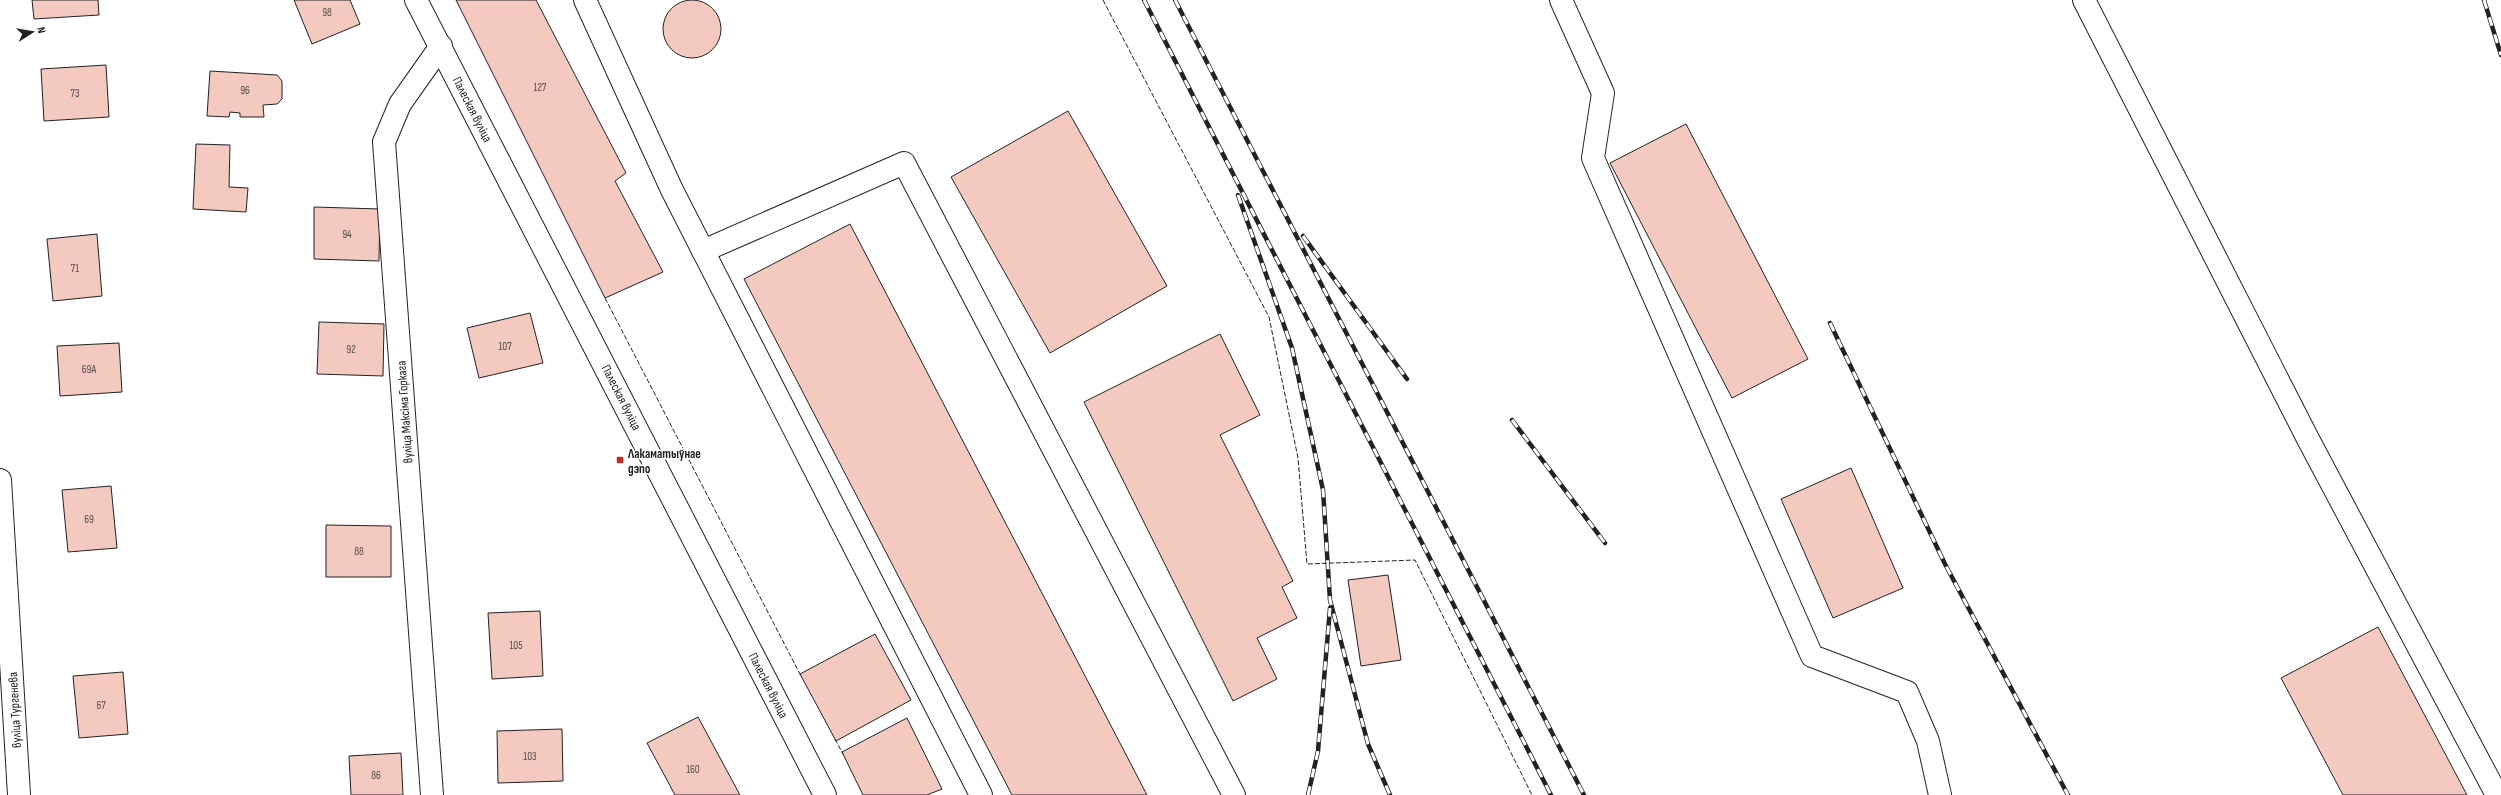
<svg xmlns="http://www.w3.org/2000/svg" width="2501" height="795" font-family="'Sofia Sans Condensed',sans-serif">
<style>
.building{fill:#f3c9c0;stroke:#222}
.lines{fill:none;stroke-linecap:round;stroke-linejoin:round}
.minor-casing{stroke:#222;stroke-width:24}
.major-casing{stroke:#222;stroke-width:24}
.minor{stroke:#fff;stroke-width:22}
.major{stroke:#fff;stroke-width:22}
.rail-casing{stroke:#222;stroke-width:4.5}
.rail{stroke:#fff;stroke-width:3;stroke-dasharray:9;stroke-linecap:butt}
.fence{stroke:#222;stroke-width:1;stroke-dasharray:5 2;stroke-linecap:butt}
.poi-dot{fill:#c62828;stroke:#fff;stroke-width:1.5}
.labels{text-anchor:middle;stroke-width:3;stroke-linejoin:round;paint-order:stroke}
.number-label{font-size:11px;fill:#564c4a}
.street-label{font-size:13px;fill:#222;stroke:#fff}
.poi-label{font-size:13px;font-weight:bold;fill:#222;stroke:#fff;text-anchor:start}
</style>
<rect width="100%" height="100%" fill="#fff"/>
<!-- building -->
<g class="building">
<circle cx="692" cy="29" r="29"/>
<polygon points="32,0 98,0 99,15 34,19"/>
<polygon points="294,0 350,0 360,24 312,44"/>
<polygon points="456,0 536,0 626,173 615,181 663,272 605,298"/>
<polygon points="106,65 109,117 44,121 41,69"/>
<polygon points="210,71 277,75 282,81 282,99 277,104 263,105 264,117 240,117 240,113 230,112 229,117 207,116"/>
<polygon points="1068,111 1167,286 1050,353 951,177"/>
<polygon points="1686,124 1808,359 1732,398 1610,163"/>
<polygon points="196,144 230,145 229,187 248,188 246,212 193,209"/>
<polygon points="314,207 380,209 379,261 314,259"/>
<polygon points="850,224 1147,795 1012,795 744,279"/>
<polygon points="97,234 102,296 53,301 47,239"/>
<polygon points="530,313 543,363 479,378 467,328"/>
<polygon points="319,322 384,324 383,376 317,374"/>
<polygon points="1220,334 1260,415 1220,435 1293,581 1282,587 1297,618 1257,638 1277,679 1233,701 1084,402"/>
<polygon points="119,343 122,392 60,396 57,346"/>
<polygon points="1851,468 1903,588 1833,618 1781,499"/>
<polygon points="111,486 117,548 68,552 62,490"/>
<polygon points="326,525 391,526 391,577 326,577"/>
<polygon points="1388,575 1401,660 1361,666 1348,580"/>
<polygon points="540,611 543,676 492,679 488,613"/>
<polygon points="2378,627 2467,795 2343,795 2281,678"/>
<polygon points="875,634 911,700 836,741 800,674"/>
<polygon points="123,672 128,734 79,738 73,676"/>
<polygon points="698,717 740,795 675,795 647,743"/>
<polygon points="907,718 942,789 927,795 863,795 842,752"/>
<polygon points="562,729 563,781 498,783 497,731"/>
<polygon points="401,753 403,795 351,795 349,756"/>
</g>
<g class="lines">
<defs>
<g id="minor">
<polyline points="585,0 672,190 981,795"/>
<polyline points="1561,0 1603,93 1593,158 1812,656 1907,692 1928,741 1940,795"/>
<polyline points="2084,0 2308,439 2497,795"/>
<polyline points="703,251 904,163 1234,795"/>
<polyline points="0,480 19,795"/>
<polyline points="432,795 384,142 400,104 441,46"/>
</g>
<polyline id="major" points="416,0 825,795"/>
</defs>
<!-- minor casing -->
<use href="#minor" class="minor-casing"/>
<!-- major casing -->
<use href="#major" class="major-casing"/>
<!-- minor -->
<use href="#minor" class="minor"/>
<!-- major -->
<use href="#major" class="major"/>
<defs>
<g id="rail">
<polyline points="1144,0 1551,795"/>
<polyline points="1175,0 1584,795"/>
<polyline points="2484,0 2501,55"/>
<polyline points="1238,195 1292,348 1323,490 1330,600 1368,744 1390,795"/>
<polyline points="1303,236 1407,379"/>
<polyline points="1830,323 1945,564 2068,795"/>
<polyline points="1512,420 1605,543"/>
<polyline points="1308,795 1318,751 1330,608"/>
</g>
</defs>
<!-- rail casing -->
<use href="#rail" class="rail-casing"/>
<!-- rail -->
<use href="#rail" class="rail"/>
<!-- fence -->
<g class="fence">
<polyline points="1103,0 1269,317 1298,458 1307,564 1415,560 1532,795"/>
<polyline points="605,298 801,676"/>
<polyline points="835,739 843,754"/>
</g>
</g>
<!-- markers -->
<rect class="poi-dot" x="616" y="456" width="8" height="8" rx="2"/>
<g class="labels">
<!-- number labels -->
<g class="number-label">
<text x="327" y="16">98</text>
<text x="540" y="91">127</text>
<text x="245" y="94">96</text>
<text x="75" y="97">73</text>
<text x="347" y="238">94</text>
<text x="75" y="272">71</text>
<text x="505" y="350">107</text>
<text x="351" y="353">92</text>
<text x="89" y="373">69А</text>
<text x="89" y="523">69</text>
<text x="359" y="555">88</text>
<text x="516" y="649">105</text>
<text x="101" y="709">67</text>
<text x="530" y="760">103</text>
<text x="693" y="773">160</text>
<text x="376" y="779">86</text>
</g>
<!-- street labels -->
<g class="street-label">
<text transform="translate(473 109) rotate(63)" y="5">Палеская вуліца</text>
<text transform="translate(622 397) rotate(63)" y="5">Палеская вуліца</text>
<text transform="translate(404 412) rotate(-94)" y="5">вуліца Максіма Горкага</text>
<text transform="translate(769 685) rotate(63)" y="5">Палеская вуліца</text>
<text transform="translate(14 710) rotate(-93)" y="5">вуліца Тургенева</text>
</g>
<!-- poi labels -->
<g class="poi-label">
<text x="628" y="458">Лакаматыўнае<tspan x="628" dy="15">дэпо</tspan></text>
</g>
</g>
<!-- north arrow -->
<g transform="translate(32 32) rotate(78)" stroke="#ffffff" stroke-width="3" paint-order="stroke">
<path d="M0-3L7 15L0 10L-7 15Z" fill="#222222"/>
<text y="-6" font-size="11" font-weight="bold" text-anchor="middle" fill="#222222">N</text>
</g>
</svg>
